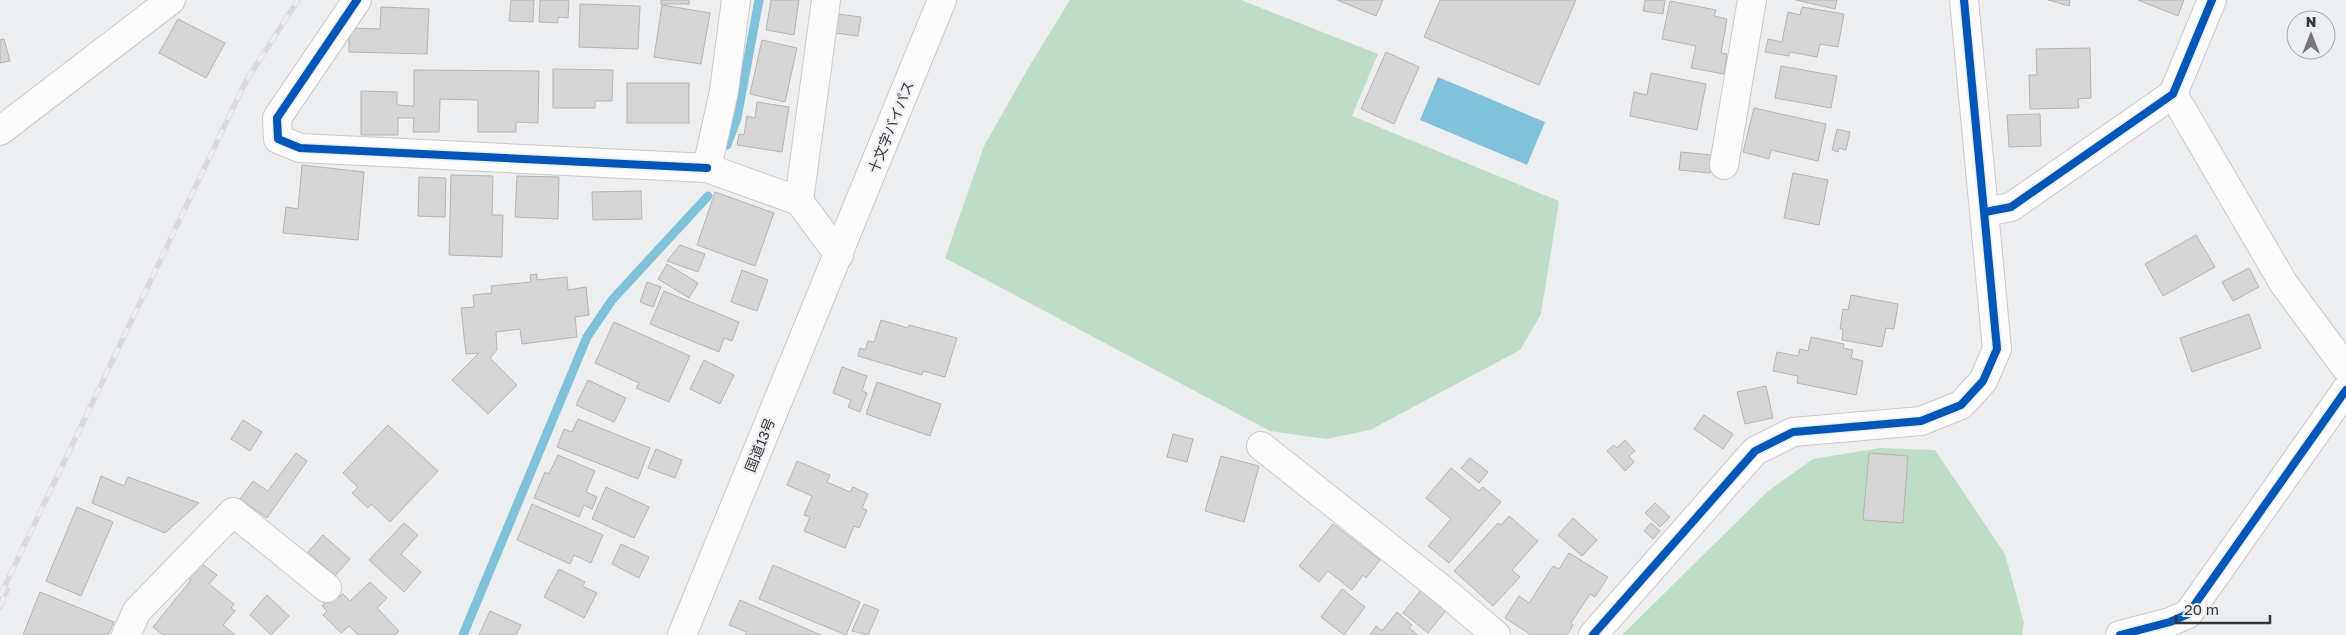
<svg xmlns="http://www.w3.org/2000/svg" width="2346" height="635" font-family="'Golos Text','Noto Sans JP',sans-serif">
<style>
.green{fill:#bdddc7}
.water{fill:#7fc2d9}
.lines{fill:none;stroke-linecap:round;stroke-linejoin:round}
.stream{stroke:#7fc2d9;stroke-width:9}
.building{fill:#d5d5d6;stroke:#b4b4b5}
.minor-casing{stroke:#c9cacb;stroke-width:30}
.trunk-casing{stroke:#c9cacb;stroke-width:30}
.minor{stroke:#fcfcfd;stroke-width:28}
.trunk{stroke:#fcfcfd;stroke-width:28}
.rail-casing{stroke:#d9dadb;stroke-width:5.5}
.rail{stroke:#eceef1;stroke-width:4;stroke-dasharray:11;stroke-linecap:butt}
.cycleway-casing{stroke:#eceef1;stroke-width:11}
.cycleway{stroke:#0057b8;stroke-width:8}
.labels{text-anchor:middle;stroke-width:4;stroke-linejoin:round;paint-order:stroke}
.street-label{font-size:14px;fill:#353637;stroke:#eceef1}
</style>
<rect width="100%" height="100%" fill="#edeef0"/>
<!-- green -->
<g class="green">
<polygon points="1070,0 1241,0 1378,54 1352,116 1559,201 1541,314 1520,350 1370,430 1326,439 1270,431 945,258 984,146 1030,65"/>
<polygon points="1880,448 1935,450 2005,554 2024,623 2022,635 1622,635 1768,491 1813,459"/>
</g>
<!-- water -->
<polygon class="water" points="1438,77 1545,122 1527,165 1420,120"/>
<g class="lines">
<!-- stream -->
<g class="stream">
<polyline points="727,145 737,118 759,0"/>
<polyline points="463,635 587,337 612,300 708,196"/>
</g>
</g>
<!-- building -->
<g class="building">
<polygon points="511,0 534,0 533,22 509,21"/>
<polygon points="540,0 569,0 568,18 558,17 558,23 539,22"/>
<rect x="661" y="0" width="28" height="4"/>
<polygon points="771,0 799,0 794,35 766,30"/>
<polygon points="1337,0 1383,0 1376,16"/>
<polygon points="1440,0 1576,0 1539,85 1424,37"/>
<polygon points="1645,0 1665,0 1663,14 1643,11"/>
<polygon points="1796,0 1837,0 1835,9"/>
<polygon points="2048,0 2070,0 2069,6"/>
<polygon points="2138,0 2184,0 2178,16"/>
<polygon points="1670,1 1716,10 1714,16 1727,19 1721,53 1727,54 1724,74 1691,68 1696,46 1662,39"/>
<polygon points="580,4 640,6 638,49 579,47"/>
<polygon points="662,5 710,13 701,64 654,57"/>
<polygon points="381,7 429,9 427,54 349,52 349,28 380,29"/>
<polygon points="1802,7 1844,14 1838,47 1820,44 1817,57 1790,52 1789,56 1765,52 1768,39 1782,42 1788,12 1800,15"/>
<polygon points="838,14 861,17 858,36 835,33"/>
<polygon points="178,19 225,43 206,78 159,53"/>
<polygon points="4,39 10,61 0,63 0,40"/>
<polygon points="762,40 797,48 785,102 750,94"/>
<polygon points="2090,48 2091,98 2078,99 2079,108 2030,109 2029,75 2037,75 2036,49"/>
<polygon points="1386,52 1419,67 1394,124 1361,109"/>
<polygon points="1781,66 1837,76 1831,108 1775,98"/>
<polygon points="553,69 613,70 612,101 595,101 595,108 553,108"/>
<polygon points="414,70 539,71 538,123 516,122 516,132 478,132 478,100 440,99 439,132 413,132 414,118 398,118 398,135 361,135 361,91 397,92 397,105 414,106"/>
<polygon points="1651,73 1706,84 1697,130 1630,116 1634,92 1647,95"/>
<rect x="627" y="83" width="62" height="40"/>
<polygon points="757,102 789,107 782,152 737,145 739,134 744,135 747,116 755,118"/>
<polygon points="1754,108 1826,124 1818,161 1771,150 1769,159 1743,152"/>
<polygon points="2040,114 2041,146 2009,147 2007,115"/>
<polygon points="1837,129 1850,132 1846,150 1839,148 1838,152 1832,150"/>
<polygon points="1681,152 1712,155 1710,173 1679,170"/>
<polygon points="302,165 364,172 358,240 283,233 286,207 298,209"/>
<polygon points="1793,173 1828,180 1819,225 1784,218"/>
<polygon points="451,175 493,176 492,215 503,215 502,257 449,255"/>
<polygon points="517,176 559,177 558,219 515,217"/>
<polygon points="419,177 446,178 445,217 418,216"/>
<polygon points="641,191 642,219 593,220 592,192"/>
<polygon points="715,192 774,213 755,266 697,245"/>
<polygon points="2196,235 2215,267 2163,296 2145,264"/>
<polygon points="680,245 705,254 698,272 667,261"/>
<polygon points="667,264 698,283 689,298 658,279"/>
<polygon points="2249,268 2259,287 2233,301 2222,282"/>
<polygon points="742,270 768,280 757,311 731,302"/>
<polygon points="537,274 537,280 567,277 568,290 586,287 589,315 575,317 577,337 522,344 520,329 496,332 497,350 490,358 517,385 488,414 452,380 479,353 466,354 461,308 474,307 473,295 492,293 491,286 531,282 530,275"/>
<polygon points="647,282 661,287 653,307 640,302"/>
<polygon points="664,291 739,322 732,341 724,338 719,352 650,324"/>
<polygon points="1851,295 1898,304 1894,329 1886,328 1882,347 1842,340 1843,329 1840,329 1843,309 1848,310"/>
<polygon points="2249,314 2261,348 2192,372 2180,338"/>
<polygon points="881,320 908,328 909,325 957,338 945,377 923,371 922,375 858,356 860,348 865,350 868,341 874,342"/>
<polygon points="614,322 690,356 669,402 636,388 639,383 595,363"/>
<polygon points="1811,337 1844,344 1843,348 1853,350 1851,358 1863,361 1856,395 1797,383 1798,376 1773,371 1777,352 1798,356 1800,349 1808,351"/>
<polygon points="704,360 734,375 720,404 690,389"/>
<polygon points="842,367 867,376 862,391 867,393 860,412 848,407 851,400 833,393"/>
<polygon points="588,380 626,398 614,422 576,405"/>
<polygon points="877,382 941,404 930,436 866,414"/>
<polygon points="1766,386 1773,418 1745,424 1737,392"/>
<polygon points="1704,415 1733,434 1723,449 1694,429"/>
<polygon points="578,419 650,448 638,479 557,447 564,429 572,432"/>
<polygon points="243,420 262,432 250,451 231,439"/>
<polygon points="388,425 438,471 390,522 371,504 368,508 352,493 358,487 343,473"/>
<polygon points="1173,434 1193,439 1187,462 1167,457"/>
<polygon points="1625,440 1635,451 1629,456 1634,462 1625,471 1607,451 1614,445 1617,448"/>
<polygon points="656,449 682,460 675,478 648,468"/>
<polygon points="296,453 307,461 267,518 240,499 253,481 268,491"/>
<polygon points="1869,453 1908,456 1903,523 1863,520"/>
<polygon points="558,455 595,471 586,492 597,497 592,509 584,505 579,517 534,498 545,472 549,474"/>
<polygon points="1221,456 1259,466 1244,522 1205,511"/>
<polygon points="1470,458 1488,472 1479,483 1461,468"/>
<polygon points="797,461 830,475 827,482 850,492 853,487 868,494 862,508 867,510 859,528 854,526 845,548 804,531 810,517 804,515 812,496 787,485"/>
<polygon points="1451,468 1479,491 1483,487 1501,502 1449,563 1428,546 1451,519 1426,498"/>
<polygon points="101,476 124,486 128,477 199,503 165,533 92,503"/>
<polygon points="606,487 649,507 634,538 592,519"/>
<polygon points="1655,503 1670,517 1660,527 1645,513"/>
<polygon points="532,504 603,535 591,563 574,555 570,564 517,540"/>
<polygon points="77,507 113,522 81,596 46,581"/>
<polygon points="1509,516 1538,541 1512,570 1520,577 1493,606 1454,571 1498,523 1501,525"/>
<polygon points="1573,518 1597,540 1582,556 1558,535"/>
<polygon points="404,523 418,535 401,554 421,572 404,592 369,560"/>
<polygon points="1651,523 1660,531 1653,539 1644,531"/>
<polygon points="1333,524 1380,560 1366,578 1363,575 1352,590 1328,571 1319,582 1299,566"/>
<polygon points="323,535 350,559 335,576 308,552"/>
<polygon points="621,544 649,557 639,578 612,564"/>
<polygon points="1569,553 1608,577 1595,597 1590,594 1571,623 1573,625 1567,635 1531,635 1505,618 1519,596 1529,603 1553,566 1559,569"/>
<polygon points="198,561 217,575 209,584 234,604 231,608 235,611 223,625 235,635 163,635 153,627 191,580 185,576"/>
<polygon points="773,565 860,602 846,635 759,599"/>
<polygon points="559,569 585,582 582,586 597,593 584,618 544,597"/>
<polygon points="370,582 387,598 377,608 399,631 395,635 358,635 349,626 341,633 323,615 327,611 322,606 334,594 338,598 343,594 350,601"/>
<polygon points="1342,589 1365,607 1344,635 1321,617"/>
<polygon points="1421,590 1446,610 1428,633 1403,613"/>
<polygon points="40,592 114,622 108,635 23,635"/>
<polygon points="267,595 289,616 271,635 250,615"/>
<polygon points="740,600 821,635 745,635 747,632 729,625"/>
<polygon points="864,604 879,610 868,635 852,631"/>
<polygon points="490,611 521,625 516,635 479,635"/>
<polygon points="1397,612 1412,625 1409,628 1418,635 1370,635 1376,626 1382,631"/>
</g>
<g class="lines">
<defs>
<g id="minor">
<polyline points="357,0 277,118 278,139 300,148 707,168"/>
<polyline points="736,0 724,91 707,168 799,201 839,255"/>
<polyline points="2173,94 2284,284 2346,368"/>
<polyline points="0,131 171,0"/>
<polyline points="1724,165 1752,0"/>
<polyline points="799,201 826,0"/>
<polyline points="1985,212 2011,207 2173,94 2212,0"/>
<polyline points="1261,446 1443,590 1496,635"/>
<polyline points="126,635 137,611 233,512 327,588"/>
<polyline points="1593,635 1755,451 1793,432 1921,421 1961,405 1983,381 1997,349 1964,0"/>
<polyline points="2120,635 2170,622 2188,614 2346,390"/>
</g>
<polyline id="trunk" points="682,635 942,0"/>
</defs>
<!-- minor casing -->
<use href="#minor" class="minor-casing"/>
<!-- trunk casing -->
<use href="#trunk" class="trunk-casing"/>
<!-- minor -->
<use href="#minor" class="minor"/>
<!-- trunk -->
<use href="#trunk" class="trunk"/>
<defs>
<g id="rail">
<polyline points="0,596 246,81 298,0"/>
<polyline points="0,607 7,590"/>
</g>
</defs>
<!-- rail casing -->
<use href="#rail" class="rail-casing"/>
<!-- rail -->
<use href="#rail" class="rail"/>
<defs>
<g id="cycleway">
<polyline points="357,0 277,118 278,139 300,148 707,168"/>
<polyline points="1985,212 2011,207 2173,94 2212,0"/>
<polyline points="1593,635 1755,451 1793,432 1921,421 1961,405 1983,381 1997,349 1964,0"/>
<polyline points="2120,635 2170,622 2188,614 2346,390"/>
</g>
</defs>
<!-- cycleway casing -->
<use href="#cycleway" class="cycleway-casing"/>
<!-- cycleway -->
<use href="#cycleway" class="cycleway"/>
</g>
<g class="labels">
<!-- street labels -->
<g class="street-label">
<text transform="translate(891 127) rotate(-68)" y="5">十文字バイパス</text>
<text transform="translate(760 445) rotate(-68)" y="5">国道13号</text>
</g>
</g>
<!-- north arrow -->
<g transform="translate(2311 35)"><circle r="24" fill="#eceef1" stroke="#a3a4a7"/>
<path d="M0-4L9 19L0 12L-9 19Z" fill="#757678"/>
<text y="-8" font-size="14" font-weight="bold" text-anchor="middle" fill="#353637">N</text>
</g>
<!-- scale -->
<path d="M2176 615v8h94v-8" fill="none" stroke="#353637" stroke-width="2.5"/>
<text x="2184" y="615" font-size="15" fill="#353637" stroke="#eceef1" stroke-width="4" paint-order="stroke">20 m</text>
</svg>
